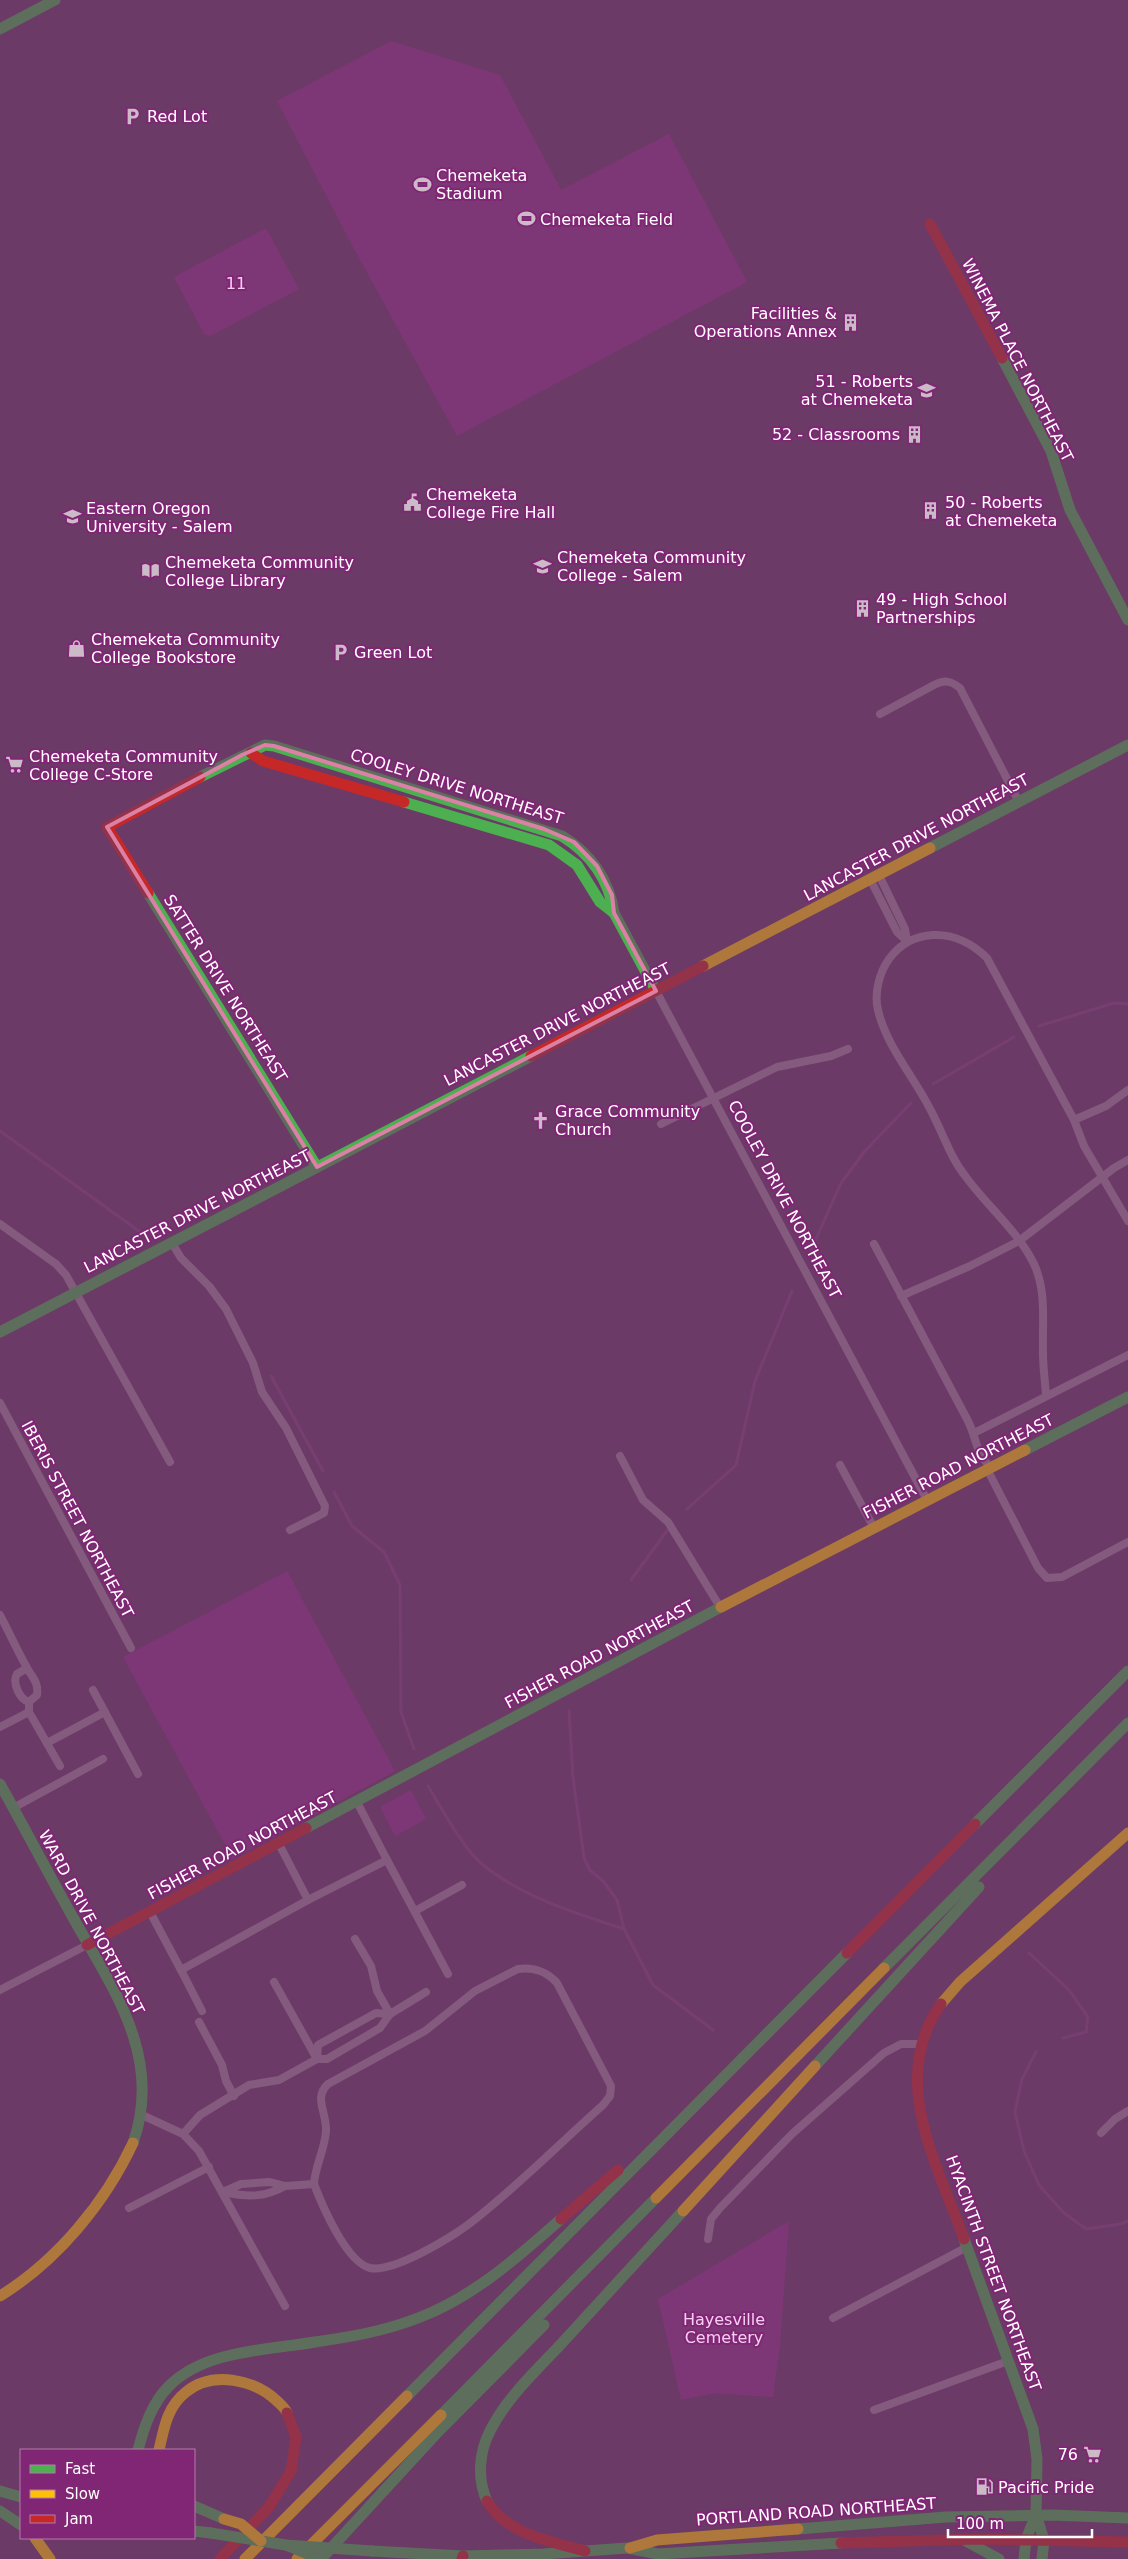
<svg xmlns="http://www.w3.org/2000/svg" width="1128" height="2559" font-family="'DejaVu Sans',sans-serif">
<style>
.green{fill:#953389}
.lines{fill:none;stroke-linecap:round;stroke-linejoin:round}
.stream{stroke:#86457e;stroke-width:3}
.street{stroke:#a2809d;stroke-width:8}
.fast{stroke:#4caf50;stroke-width:11}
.slow{stroke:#ffc107;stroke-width:11}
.jam{stroke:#c62828;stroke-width:11}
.fast-bridge{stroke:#4caf50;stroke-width:11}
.slow-bridge{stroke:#ffc107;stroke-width:11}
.marked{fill:none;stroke:#dd80a5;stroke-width:4;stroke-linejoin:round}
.labels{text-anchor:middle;stroke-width:4;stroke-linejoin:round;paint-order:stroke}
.poi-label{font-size:16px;fill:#fff;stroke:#812575;text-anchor:start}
.park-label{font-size:16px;fill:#f5d0f1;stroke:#812575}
.street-label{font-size:16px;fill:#fff;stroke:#812575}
</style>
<rect width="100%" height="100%" fill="#6c3a66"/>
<!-- green -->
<g class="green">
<polygon points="391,41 500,75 561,190 669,134 747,282 457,436 353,247 277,101"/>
<polygon points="266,228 299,289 210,336 204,334 174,277"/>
<polygon points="287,1571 395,1771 233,1859 123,1657"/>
<polygon points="411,1790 426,1819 395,1836 380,1807"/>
<polygon points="789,2221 780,2346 773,2397 715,2393 681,2400 658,2299"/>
</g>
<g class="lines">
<!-- stream -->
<g class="stream">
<polyline points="1039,1026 1114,1003 1128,1004"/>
<polyline points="933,1084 1014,1037"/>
<polyline points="0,1131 143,1234"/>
<polyline points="811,1250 841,1183 864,1152 911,1103"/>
<polyline points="271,1376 323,1471"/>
<polyline points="334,1492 352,1526 384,1552 400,1585 401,1712 414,1749"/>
<polyline points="687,1509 736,1465 755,1381 792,1291"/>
<polyline points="631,1580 669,1528"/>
<polyline points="569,1711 573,1777 584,1858 590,1870 603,1881 617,1900 624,1929 653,1985 713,2030"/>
<path d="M428 1786C441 1807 464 1850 482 1864 522 1897 575 1913 624 1929"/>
<polyline points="1029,1953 1069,1990 1088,2017 1086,2032 1063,2038"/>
<polyline points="1036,2052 1022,2079 1015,2112 1024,2151 1039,2185 1063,2212 1086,2229 1121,2224 1128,2221"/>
</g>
<!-- street -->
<g class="street">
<path d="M880 714 934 685C944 680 950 680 960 688L1019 802"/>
<polyline points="879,875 905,929 907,941"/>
<polyline points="870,879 897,932 907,941"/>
<polyline points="656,991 927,1500"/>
<polyline points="1074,1120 1106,1106 1128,1090"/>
<polyline points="661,1124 777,1067 831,1056 848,1049"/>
<polyline points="0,1224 56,1264 66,1275 170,1462"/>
<polyline points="172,1243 181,1258 209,1286 226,1309 253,1363 262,1392 286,1428 325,1506 324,1513 290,1530"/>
<path d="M874 1244 967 1419C977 1438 974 1449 990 1467"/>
<polyline points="901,1296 970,1266 1019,1241 1114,1168 1128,1160"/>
<path d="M1046 1395C1045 1381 1043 1367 1043 1354 1042 1324 1047 1292 1034 1264 1018 1231 987 1206 966 1177 949 1156 942 1130 929 1107 913 1076 886 1045 878 1010 874 994 879 973 889 959 900 944 914 936 933 935 954 934 973 944 987 958L1074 1120 1084 1146 1128 1221"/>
<polyline points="0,1403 131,1648"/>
<polyline points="974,1433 1128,1355"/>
<polyline points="620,1456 643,1500 668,1522 720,1607"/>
<polyline points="840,1465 874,1528"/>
<polyline points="987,1469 1038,1568 1047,1578 1062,1577 1128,1542"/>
<path d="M0 1615C9 1632 17 1650 26 1666 31 1677 39 1681 37 1695L29 1702C19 1699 12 1682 17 1674L27 1668"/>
<polyline points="93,1690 138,1774"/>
<polyline points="29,1702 29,1712 60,1766"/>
<polyline points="0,1727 29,1712"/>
<polyline points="47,1743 105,1712"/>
<polyline points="357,1802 387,1860"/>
<polyline points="13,1808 103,1759"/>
<polyline points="308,1900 387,1860 448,1974"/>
<polyline points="415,1911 462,1885"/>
<polyline points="150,1912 181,1970 308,1900 279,1844"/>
<polyline points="355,1939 371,1966 377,1991 390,2014"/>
<path d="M518 1969C534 1967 546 1971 557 1983L611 2086 610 2096 603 2105C559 2144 516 2188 469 2224 450 2238 393 2273 370 2268 346 2262 322 2205 314 2184 315 2166 325 2149 326 2131 327 2112 313 2098 328 2084L425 2031 475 1991Z"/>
<polyline points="181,1970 202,2011"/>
<polyline points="274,1982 317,2059"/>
<polyline points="0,1990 87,1945"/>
<polyline points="199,2022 222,2065 226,2081 234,2096"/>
<polyline points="317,2059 318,2045 376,2013 390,2014"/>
<polyline points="142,2115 183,2134 199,2151 285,2306"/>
<polyline points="1101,2133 1115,2119 1128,2111"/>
<polyline points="183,2134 200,2115 249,2085 279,2080 317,2059 327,2059 380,2028 390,2014 426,1992"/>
<polyline points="223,2192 241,2184 270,2182 285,2186 314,2184"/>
<path d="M223 2192C247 2197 264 2198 285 2186"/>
<polyline points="129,2208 209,2167"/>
<polyline points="708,2239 711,2219 720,2208 792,2134 884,2053 901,2044 920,2044"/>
<polyline points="833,2318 967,2247"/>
<polyline points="874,2410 1008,2361"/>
</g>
<!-- fast -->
<g class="fast">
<polyline points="0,29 55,0"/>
<polyline points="1002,358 1051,451 1070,510 1128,620"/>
<path d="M200 777 265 745 274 746 562 836C591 854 609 879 614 913"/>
<polyline points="404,802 549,845 577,865 600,902 614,913 656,991"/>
<polyline points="930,848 1128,745"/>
<polyline points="148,893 317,1167"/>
<polyline points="0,1332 531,1056"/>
<polyline points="1025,1450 1128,1397"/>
<path d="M0 1784C24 1827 47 1871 71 1914 111 1986 164 2056 133 2143"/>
<polyline points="975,1824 1128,1671"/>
<polyline points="306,1828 721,1607"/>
<polyline points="884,1968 1128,1723"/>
<polyline points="815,2066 979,1887"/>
<polyline points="964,2239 1033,2429 1037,2459 1036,2515 1026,2539 1024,2559"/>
<polyline points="407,2396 847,1953"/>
<polyline points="441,2415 656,2198"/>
<path d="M138 2450C144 2427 152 2403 169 2386 205 2350 268 2350 315 2342 350 2337 385 2331 418 2318 472 2298 518 2257 561 2219"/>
<polyline points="0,2491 21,2497"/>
<path d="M487 2501C477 2479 479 2452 490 2431 507 2397 537 2370 562 2343 602 2299 643 2255 683 2211"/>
<polyline points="194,2506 224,2519"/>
<polyline points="0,2511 21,2525"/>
<polyline points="1036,2515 1044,2540 1042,2559"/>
<polyline points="798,2529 946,2517 1052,2515 1128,2518"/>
<polyline points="194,2531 211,2533"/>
<polyline points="964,2540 999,2559"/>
<polyline points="372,2551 463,2556 544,2554 627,2548 658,2554 841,2543"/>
<polyline points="322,2558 436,2434 544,2325"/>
</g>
<!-- slow -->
<g class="slow">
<polyline points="703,966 930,848"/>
<polyline points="721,1607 1025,1450"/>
<polyline points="941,2004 960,1982 1128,1833"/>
<polyline points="656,2198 884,1968"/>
<polyline points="683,2211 815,2066"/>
<path d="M0 2296C57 2261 105 2203 133 2143"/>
<path d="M159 2450C164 2428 167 2407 186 2392 213 2370 255 2380 277 2401 281 2405 285 2408 287 2413"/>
<polyline points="35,2538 50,2559"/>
<polyline points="630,2548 657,2540 798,2529"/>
<polyline points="245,2559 407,2396"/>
<polyline points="297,2559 441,2415"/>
</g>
<!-- jam -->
<g class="jam">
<polyline points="930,224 1002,358"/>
<polyline points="251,753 263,761 404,802"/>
<polyline points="148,893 107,827 200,777"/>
<polyline points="531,1056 703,966"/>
<polyline points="87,1945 306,1828"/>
<polyline points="847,1953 975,1824"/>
<path d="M941 2004C888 2079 937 2163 964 2239"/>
<polyline points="561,2219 618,2170"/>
<path d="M487 2501C507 2535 550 2541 585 2551"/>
<polyline points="841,2543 977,2539 1128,2542"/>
<polyline points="220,2559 269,2507 291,2471 296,2437 287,2413"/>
<polyline points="462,2559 463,2556"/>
</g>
<!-- fast-bridge -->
<g class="fast-bridge">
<polyline points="211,2533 286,2545 372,2551"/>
<polyline points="286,2545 320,2559"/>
</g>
<!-- slow-bridge -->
<polyline class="slow-bridge" points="224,2519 241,2524 261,2541"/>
</g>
<!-- marked area -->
<path d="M0 0H1128V2559H0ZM265 745 274 746 544 829 574 842 597 866 612 895 614 913 656 991 317 1167 107 827 242 755Z" fill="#6c3a66" fill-opacity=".55" fill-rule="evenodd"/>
<path class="marked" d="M265 745 274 746 544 829 574 842 597 866 612 895 614 913 656 991 317 1167 107 827 242 755Z"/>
<!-- icons -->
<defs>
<symbol id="parking-bare" viewBox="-9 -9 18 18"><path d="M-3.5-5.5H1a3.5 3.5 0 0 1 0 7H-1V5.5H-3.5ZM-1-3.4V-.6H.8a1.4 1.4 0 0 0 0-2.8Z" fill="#ccbac9" stroke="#812575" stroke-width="2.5" paint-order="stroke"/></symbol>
<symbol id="stadium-bare" viewBox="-9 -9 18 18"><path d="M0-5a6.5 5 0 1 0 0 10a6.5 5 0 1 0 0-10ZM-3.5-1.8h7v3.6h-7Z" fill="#ccbac9" stroke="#812575" stroke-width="2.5" paint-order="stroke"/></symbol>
<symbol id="building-bare" viewBox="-9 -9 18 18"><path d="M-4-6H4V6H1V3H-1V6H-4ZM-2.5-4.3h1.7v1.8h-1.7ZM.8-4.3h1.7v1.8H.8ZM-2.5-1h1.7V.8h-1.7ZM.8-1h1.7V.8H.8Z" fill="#ccbac9" stroke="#812575" stroke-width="2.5" paint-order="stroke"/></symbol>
<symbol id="school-bare" viewBox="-9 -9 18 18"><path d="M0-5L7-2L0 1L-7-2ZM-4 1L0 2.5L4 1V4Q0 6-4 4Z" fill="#ccbac9" stroke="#812575" stroke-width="2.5" paint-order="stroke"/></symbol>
<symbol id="civic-bare" viewBox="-9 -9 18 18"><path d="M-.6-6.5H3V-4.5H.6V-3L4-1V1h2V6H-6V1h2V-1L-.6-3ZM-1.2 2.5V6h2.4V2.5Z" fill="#ccbac9" stroke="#812575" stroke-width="2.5" paint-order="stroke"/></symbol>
<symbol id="university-bare" viewBox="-9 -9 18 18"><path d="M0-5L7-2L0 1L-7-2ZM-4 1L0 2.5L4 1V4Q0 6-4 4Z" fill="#ccbac9" stroke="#812575" stroke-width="2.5" paint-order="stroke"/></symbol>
<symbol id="library-bare" viewBox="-9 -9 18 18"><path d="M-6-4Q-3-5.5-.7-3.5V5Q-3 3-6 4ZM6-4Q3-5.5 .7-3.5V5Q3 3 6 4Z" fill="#ccbac9" stroke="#812575" stroke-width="2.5" paint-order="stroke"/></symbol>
<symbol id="shop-bare" viewBox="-9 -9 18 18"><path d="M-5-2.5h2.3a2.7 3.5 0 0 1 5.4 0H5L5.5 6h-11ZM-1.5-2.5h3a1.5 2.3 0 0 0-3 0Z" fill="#ccbac9" stroke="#812575" stroke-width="2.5" paint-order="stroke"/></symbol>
<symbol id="supermarket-bare" viewBox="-9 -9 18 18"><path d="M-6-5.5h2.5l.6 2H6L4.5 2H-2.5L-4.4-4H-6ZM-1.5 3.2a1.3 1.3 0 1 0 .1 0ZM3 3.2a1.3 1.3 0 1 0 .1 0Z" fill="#ccbac9" stroke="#812575" stroke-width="2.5" paint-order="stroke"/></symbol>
<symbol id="church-bare" viewBox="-9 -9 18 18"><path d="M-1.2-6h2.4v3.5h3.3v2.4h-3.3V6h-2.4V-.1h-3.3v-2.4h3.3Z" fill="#ccbac9" stroke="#812575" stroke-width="2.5" paint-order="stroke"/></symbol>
<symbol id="fuel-bare" viewBox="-9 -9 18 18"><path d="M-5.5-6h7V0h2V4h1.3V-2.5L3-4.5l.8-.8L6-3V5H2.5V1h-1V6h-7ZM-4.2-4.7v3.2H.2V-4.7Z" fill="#ccbac9" stroke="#812575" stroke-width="2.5" paint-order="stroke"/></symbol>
</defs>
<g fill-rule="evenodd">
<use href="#parking-bare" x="120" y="104" width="25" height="25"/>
<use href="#stadium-bare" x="410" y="172" width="25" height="25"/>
<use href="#stadium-bare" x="514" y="206" width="25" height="25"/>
<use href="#building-bare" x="838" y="310" width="25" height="25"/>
<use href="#school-bare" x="914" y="378" width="25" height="25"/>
<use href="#building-bare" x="902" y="422" width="25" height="25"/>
<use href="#civic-bare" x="400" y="490" width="25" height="25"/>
<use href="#building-bare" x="918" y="498" width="25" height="25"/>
<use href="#university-bare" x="60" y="504" width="25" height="25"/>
<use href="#university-bare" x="530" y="554" width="25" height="25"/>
<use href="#library-bare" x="138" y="558" width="25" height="25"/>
<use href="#building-bare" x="850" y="596" width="25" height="25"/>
<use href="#shop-bare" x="64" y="636" width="25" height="25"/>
<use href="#parking-bare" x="328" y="640" width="25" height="25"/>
<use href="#supermarket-bare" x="2" y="752" width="25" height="25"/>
<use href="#church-bare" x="528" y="1108" width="25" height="25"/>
<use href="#supermarket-bare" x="1080" y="2442" width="25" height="25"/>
<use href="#fuel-bare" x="972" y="2474" width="25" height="25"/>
</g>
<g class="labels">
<!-- poi labels -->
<g class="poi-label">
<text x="147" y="122">Red Lot</text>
<text x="436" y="181">Chemeketa<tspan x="436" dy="18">Stadium</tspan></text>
<text x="540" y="225">Chemeketa Field</text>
<text x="837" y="319" text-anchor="end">Facilities &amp;<tspan x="837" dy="18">Operations Annex</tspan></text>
<text x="913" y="387" text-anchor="end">51 - Roberts<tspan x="913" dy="18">at Chemeketa</tspan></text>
<text x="900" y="440" text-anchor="end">52 - Classrooms</text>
<text x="426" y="500">Chemeketa<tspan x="426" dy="18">College Fire Hall</tspan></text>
<text x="945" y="508">50 - Roberts<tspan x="945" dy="18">at Chemeketa</tspan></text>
<text x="86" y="514">Eastern Oregon<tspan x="86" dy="18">University - Salem</tspan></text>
<text x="557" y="563">Chemeketa Community<tspan x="557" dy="18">College - Salem</tspan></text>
<text x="165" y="568">Chemeketa Community<tspan x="165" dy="18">College Library</tspan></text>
<text x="876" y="605">49 - High School<tspan x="876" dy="18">Partnerships</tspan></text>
<text x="91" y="645">Chemeketa Community<tspan x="91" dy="18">College Bookstore</tspan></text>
<text x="354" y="658">Green Lot</text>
<text x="29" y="762">Chemeketa Community<tspan x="29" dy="18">College C-Store</tspan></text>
<text x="555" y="1117">Grace Community<tspan x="555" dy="18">Church</tspan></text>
<text x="1078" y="2460" text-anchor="end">76</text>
<text x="998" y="2493">Pacific Pride</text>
</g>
<!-- park labels -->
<g class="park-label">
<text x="236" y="289">11</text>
<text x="724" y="2325">Hayesville<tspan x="724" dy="18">Cemetery</tspan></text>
</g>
<!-- street labels -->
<g class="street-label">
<text transform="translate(1018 360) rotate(63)" y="6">WINEMA PLACE NORTHEAST</text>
<text transform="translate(457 786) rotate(17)" y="6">COOLEY DRIVE NORTHEAST</text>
<text transform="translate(916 837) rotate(-28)" y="6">LANCASTER DRIVE NORTHEAST</text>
<text transform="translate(226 988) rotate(58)" y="6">SATTER DRIVE NORTHEAST</text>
<text transform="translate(557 1024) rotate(-27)" y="6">LANCASTER DRIVE NORTHEAST</text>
<text transform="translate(785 1199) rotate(62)" y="6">COOLEY DRIVE NORTHEAST</text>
<text transform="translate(197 1211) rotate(-27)" y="6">LANCASTER DRIVE NORTHEAST</text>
<text transform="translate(958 1466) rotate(-27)" y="6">FISHER ROAD NORTHEAST</text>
<text transform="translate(78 1519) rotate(62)" y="6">IBERIS STREET NORTHEAST</text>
<text transform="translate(599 1654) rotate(-28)" y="6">FISHER ROAD NORTHEAST</text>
<text transform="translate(242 1845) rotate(-28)" y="6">FISHER ROAD NORTHEAST</text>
<text transform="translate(92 1922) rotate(62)" y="6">WARD DRIVE NORTHEAST</text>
<text transform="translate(994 2273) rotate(70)" y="6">HYACINTH STREET NORTHEAST</text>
<text transform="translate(816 2511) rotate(-4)" y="6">PORTLAND ROAD NORTHEAST</text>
</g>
</g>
<!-- legend -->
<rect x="20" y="2449" width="175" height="90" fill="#812575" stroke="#b37cac"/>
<rect x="30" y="2465" width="25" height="8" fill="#4caf50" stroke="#b37cac"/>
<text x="65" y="2474" font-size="15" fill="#ffffff">Fast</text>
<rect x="30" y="2490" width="25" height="8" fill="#ffc107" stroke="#b37cac"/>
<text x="65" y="2499" font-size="15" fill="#ffffff">Slow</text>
<rect x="30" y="2515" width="25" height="8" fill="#c62828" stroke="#b37cac"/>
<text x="65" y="2524" font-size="15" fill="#ffffff">Jam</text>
<!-- scale -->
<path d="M948 2529v8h144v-8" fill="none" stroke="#ffffff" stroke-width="2.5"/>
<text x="956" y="2529" font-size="15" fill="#ffffff" stroke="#812575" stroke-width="4" paint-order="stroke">100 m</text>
</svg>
